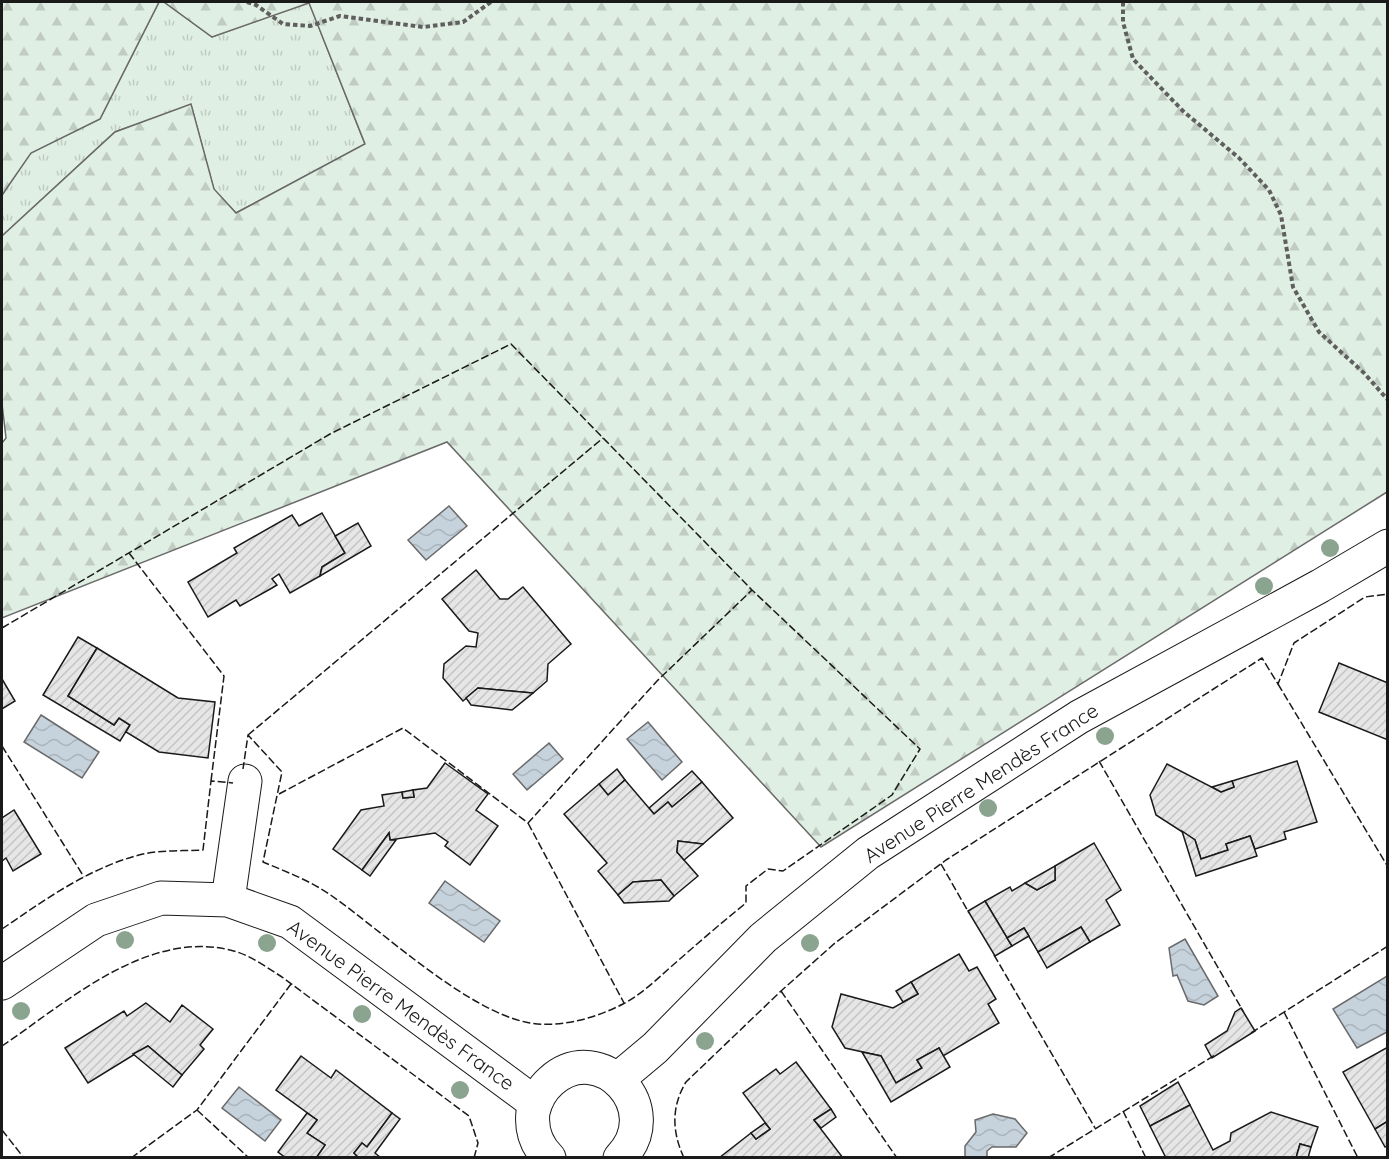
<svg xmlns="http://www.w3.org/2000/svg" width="1389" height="1159" font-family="Quicksand,sans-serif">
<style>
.grass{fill:url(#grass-tufts);stroke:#6a6a6a;stroke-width:1.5}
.forest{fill:url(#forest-firs);stroke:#6a6a6a;stroke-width:1.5}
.water{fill:url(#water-waves);stroke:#6a6a6a;stroke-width:1.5}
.building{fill:url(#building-hatch);stroke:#1a1a1a;stroke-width:1.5}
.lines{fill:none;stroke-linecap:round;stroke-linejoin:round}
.street-casing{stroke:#1a1a1a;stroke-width:35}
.path{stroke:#5f5f5f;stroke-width:4;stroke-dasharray:4.5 3;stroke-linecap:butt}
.street{stroke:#fff;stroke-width:33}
.fence{stroke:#1a1a1a;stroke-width:1.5;stroke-dasharray:8 3;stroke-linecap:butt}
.tree{fill:#8aa48f}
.labels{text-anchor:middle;stroke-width:4.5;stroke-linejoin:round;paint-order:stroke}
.street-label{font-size:20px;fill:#1a1a1a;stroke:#fff}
</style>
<defs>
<pattern id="grass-tufts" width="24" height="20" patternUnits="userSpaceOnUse" patternTransform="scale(1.5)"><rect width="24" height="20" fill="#e0efe3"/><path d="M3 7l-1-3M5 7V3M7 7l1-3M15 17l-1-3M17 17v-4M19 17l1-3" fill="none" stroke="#c0ccc2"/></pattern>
<pattern id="forest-firs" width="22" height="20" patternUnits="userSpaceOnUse" patternTransform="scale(1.5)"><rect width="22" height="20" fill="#e0efe3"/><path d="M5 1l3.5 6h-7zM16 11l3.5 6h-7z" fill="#c0ccc2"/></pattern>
<pattern id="water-waves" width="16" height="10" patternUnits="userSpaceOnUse" patternTransform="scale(1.5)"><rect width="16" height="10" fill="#c6d2dc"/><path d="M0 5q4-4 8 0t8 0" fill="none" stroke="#aab4bc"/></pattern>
<pattern id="building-hatch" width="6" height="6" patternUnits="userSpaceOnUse" patternTransform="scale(1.5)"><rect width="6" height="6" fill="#e6e6e6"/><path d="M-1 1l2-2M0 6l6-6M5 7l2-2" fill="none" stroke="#c5c5c5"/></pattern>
</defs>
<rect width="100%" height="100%" fill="#fff"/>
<!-- grass -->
<polygon class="grass" points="159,2 164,2 212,37 309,2 365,144 236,213 214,190 191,105 115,132 2,236 2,195 30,153 100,119"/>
<!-- forest -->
<g class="forest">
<polygon points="2,2 159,2 100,119 31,153 2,195"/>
<polygon points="164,2 1387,2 1387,492 821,847 447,442 2,618 2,443 6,438 2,404 2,236 115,132 191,104 214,189 236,213 365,144 309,3 212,37"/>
</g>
<!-- water -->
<g class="water">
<polygon points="449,506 467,526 426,560 408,540"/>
<polygon points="41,715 99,752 82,778 24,742"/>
<polygon points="648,722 682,762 662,780 627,739"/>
<polygon points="549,743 563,759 527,790 513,774"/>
<polygon points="445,881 500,921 484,942 429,903"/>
<polygon points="1185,939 1218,996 1204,1005 1188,1001 1177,975 1173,976 1169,948"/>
<polygon points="1387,976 1387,1032 1357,1048 1333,1009"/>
<polygon points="239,1087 281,1120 265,1141 222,1108"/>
<polygon points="993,1114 1015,1119 1027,1133 1016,1147 992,1147 987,1151 987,1157 965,1157 965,1146 976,1132 975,1120"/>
</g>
<!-- building -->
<g class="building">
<polygon points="322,513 345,553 322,567 320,576 290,593 279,574 272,579 277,585 272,588 240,606 236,600 208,617 188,582 237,553 234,548 292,515 299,526"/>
<polygon points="358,523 371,546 320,576 322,567 345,553 335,536"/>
<polygon points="476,570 500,599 508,599 523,587 571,644 548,664 547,681 533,693 478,688 463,701 443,678 444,664 466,646 476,647 478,633 469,631 442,599"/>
<polygon points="78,637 97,648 68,696 114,725 119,718 130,725 120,741 43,695"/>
<polygon points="97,648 178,698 215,702 208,758 159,752 126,732 130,725 119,718 114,725 68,696"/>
<polygon points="1339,663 1388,683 1388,740 1319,712"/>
<polygon points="2,679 15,701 2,709"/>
<polygon points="478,688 533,693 512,710 471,705 466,698"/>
<polygon points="1297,761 1317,822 1284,832 1286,839 1255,849 1250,836 1226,844 1228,850 1201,859 1195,840 1156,815 1150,795 1167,764 1221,792 1234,787 1232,781"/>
<polygon points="445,763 488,794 476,810 498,826 470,865 445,846 448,842 435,833 390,840 389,833 362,870 333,849 361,810 384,806 382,795 402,792 403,798 414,797 413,790 427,788"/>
<polygon points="617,769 625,780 608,795 599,784"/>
<polygon points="692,771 702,782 672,807 668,802 654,814 649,808"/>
<polygon points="625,780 654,814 668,802 672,807 702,782 733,818 703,844 678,841 677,852 698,876 674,896 661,880 633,882 618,895 598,871 607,863 564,814 599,784 608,795"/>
<polygon points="1232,781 1234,787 1221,792 1212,787"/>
<polygon points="413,790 414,797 403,798 402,792"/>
<polygon points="14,810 41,854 13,871 6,858 2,861 2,818"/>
<polygon points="1182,831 1195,840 1201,859 1228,850 1226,844 1250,836 1257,856 1196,876"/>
<polygon points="389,833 390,840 396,840 370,876 362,870"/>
<polygon points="678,841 703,844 684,860 677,852"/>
<polygon points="1094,843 1121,890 1106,900 1120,925 1090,942 1081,927 1038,952 1024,928 1007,938 985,901 1010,887 1012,891 1025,883 1037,890 1055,880 1055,866"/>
<polygon points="1055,866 1055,880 1037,890 1025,883"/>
<polygon points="661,880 674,896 669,901 624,903 618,895 633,882"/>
<polygon points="985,901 1012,946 995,956 968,911"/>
<polygon points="1081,927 1090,942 1047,968 1038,952"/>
<polygon points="1024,928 1029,936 1012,946 1007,938"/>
<polygon points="959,954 969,971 977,967 996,999 988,1004 999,1023 943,1056 939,1048 917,1060 922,1068 896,1083 881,1056 845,1048 832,1027 841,994 893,1008 918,994 911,982"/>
<polygon points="911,982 918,994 903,1002 896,991"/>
<polygon points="146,1003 170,1022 182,1005 213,1029 200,1045 204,1049 182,1075 148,1046 88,1083 65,1048 124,1011 127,1016"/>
<polygon points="1241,1008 1255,1031 1212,1058 1205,1045 1227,1031 1235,1012"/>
<polygon points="148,1046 182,1075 173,1087 133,1054"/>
<polygon points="1388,1047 1388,1121 1375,1129 1343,1072"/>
<polygon points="939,1048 950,1067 891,1102 862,1052 881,1056 896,1083 922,1068 917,1060"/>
<polygon points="301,1056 331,1078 336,1070 392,1113 367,1147 362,1143 354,1153 359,1158 316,1158 325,1145 307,1133 317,1120 276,1090"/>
<polygon points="796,1062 831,1109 814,1120 843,1158 719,1158 751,1133 756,1139 770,1129 743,1093 776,1069 780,1074"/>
<polygon points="1178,1082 1190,1105 1150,1126 1140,1106"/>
<polygon points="1190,1105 1213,1150 1230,1141 1231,1133 1271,1112 1318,1127 1311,1147 1300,1144 1296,1158 1166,1158 1150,1126"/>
<polygon points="831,1109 836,1117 821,1128 814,1120"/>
<polygon points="307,1113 317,1120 307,1133 325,1145 316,1158 286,1158 278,1152"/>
<polygon points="392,1113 400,1119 375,1153 381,1158 359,1158 354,1153 362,1143 367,1147"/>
<polygon points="1388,1121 1388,1145 1385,1147 1375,1129"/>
<polygon points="765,1123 770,1129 756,1139 751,1133"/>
<polygon points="1300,1144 1311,1147 1308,1158 1296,1158"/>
</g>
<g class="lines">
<defs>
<g id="street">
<polyline points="228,900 245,781"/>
<polyline points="2,983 96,920 161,898 228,900 290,922 535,1103"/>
<polyline points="618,1079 655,1048 763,938 868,853 1079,717 1320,586 1388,546"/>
<path d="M549 1158C536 1145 531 1129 533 1112 536 1099 542 1089 551 1081 600 1037 668 1109 620 1158"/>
</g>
</defs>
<!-- street casing -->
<use href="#street" class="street-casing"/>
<!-- path -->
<g class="path">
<polyline points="247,2 256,5 283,24 310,26 340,16 423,27 463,22 491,2"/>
<polyline points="1123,2 1123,22 1133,59 1183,111 1239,158 1269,190 1281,215 1293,287 1319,332 1364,373 1388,400"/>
</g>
<!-- street -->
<use href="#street" class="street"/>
<!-- fence -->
<g class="fence">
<polyline points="129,553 224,676 211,781"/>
<path d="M2 628 330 434 511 344 752 590 920 749 892 795 783 871 768 869 746 886V903C721 923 697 944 673 965 657 979 642 994 623 1004 595 1018 562 1028 530 1023 468 1012 386 934 332 896 311 881 287 872 263 862L282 772 248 735 243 769"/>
<polyline points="1278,684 1388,867"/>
<polyline points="248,735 603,438"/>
<polyline points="2,746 84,877"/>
<polyline points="1099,761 1243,1011"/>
<polyline points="279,794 403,728 528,823 657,681 752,590"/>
<polyline points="528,823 624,1003"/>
<polyline points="941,864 969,913"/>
<path d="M2 929C46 899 90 867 143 854 162 850 183 851 203 850L211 781 233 783"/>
<polyline points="994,955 1095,1128"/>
<polyline points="781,991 897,1158"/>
<polyline points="1284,1012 1358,1158"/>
<polyline points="1251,1033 1388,946"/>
<path d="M2 1046C67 1002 146 930 230 950 249 954 266 967 282 977L469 1116 478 1143 474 1158"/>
<polyline points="197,1110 249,1158"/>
<polyline points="1123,1111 1146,1158"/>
<polyline points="2,1130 24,1158"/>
<polyline points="131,1158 197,1110 291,984"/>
<path d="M684 1158C672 1132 671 1107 686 1082L781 991 835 943 946 860 1262 658 1278 684 1294 643 1365 597 1388 594"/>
<polyline points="1048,1158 1215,1055"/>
</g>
</g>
<!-- trees -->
<g class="tree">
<circle cx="1330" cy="548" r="9"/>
<circle cx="1264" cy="586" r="9"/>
<circle cx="1105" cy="736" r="9"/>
<circle cx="988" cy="808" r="9"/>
<circle cx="125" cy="940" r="9"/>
<circle cx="267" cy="943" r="9"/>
<circle cx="810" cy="943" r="9"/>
<circle cx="21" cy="1011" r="9"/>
<circle cx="362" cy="1014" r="9"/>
<circle cx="705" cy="1041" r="9"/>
<circle cx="460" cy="1090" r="9"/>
</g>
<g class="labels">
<!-- street labels -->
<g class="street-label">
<text transform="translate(981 783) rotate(-33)" y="7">Avenue Pierre Mendès France</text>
<text transform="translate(401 1005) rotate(36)" y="7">Avenue Pierre Mendès France</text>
</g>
</g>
<!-- border -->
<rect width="1389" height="1159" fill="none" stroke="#1a1a1a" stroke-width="6"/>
</svg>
